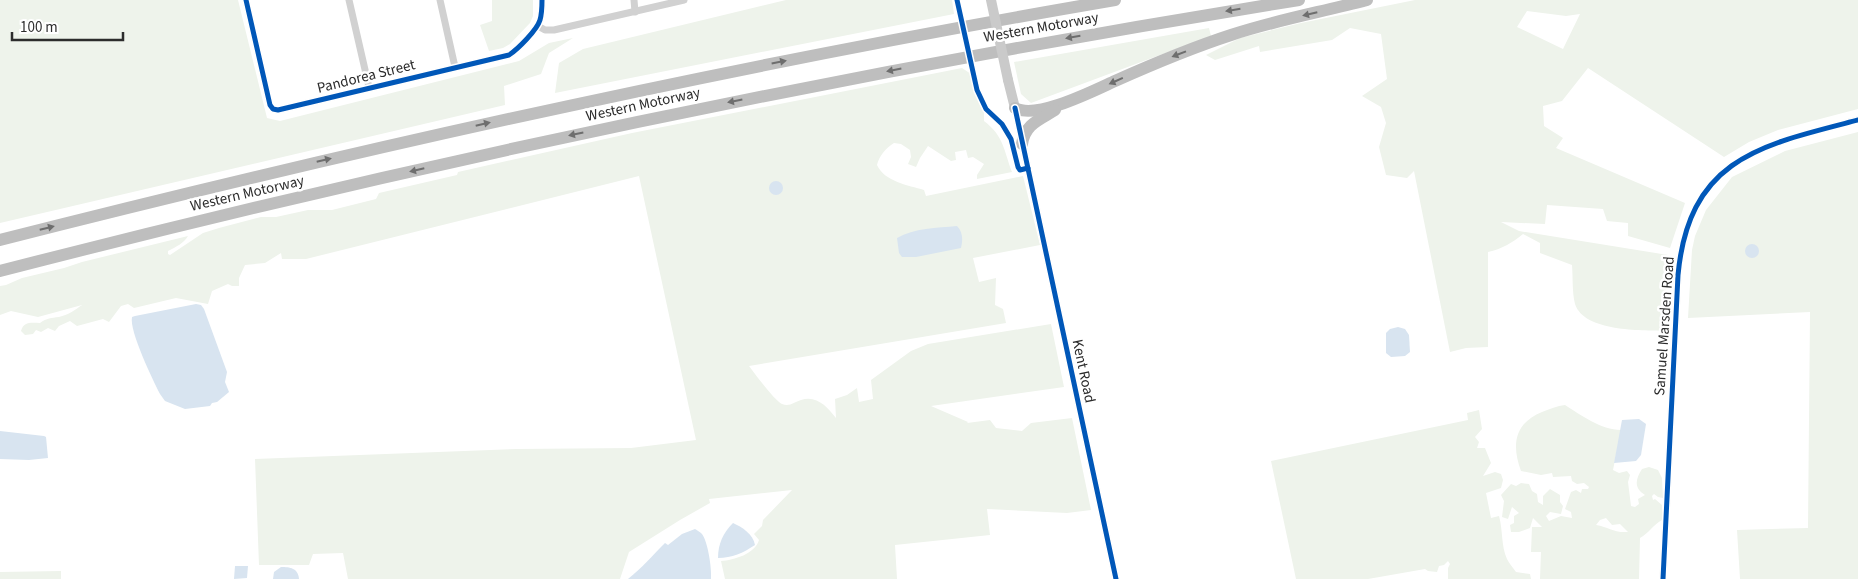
<svg xmlns="http://www.w3.org/2000/svg" width="1858" height="579" font-family="'Source Sans 3',sans-serif">
<style>
.green{fill:#eef3eb;fill-rule:evenodd}
.water{fill:#d8e4f0}
.lines{fill:none;stroke-linecap:round;stroke-linejoin:round}
.minor{stroke:#d1d1d1;stroke-width:7}
.secondary{stroke:#cacaca;stroke-width:10}
.motorway{stroke:#bebebe;stroke-width:12}
.secondary-bridge{stroke:#cacaca;stroke-width:10}
.cycleway-casing{stroke:#fff;stroke-width:8}
.cycleway{stroke:#0057b8;stroke-width:5}
.oneway{fill:#6e6e6e}
.labels{text-anchor:middle;stroke-width:5;stroke-linejoin:round;paint-order:stroke}
.street-label{font-size:15px;fill:#2c2c2c;stroke:#fff}
</style>
<rect width="100%" height="100%" fill="#fff"/>
<!-- green -->
<g class="green">
<polygon points="0,0 238,0 267,118 280,121 519,61 549,43 573,38 549,53 541,74 504,86 505,105 0,223"/>
<polygon points="492,0 533,0 533,16 530,23 510,44 503,48 489,51 480,25 492,21"/>
<polygon points="786,0 952,0 954,14 555,93 559,63 583,49"/>
<path d="M1415 0H1858V109L1778 130 1749 142 1724 157 1588 68 1562 101 1543 106 1544 126 1563 138 1556 148 1685 203 1670 248 1628 236V223L1607 221 1603 209 1547 205 1545 224 1501 222 1519 231 1668 255 1664 331C1642 330 1584 332 1575 304 1572 292 1573 277 1572 265L1540 253V243L1523 234C1512 243 1502 249 1488 252V347L1466 348 1450 352 1414 171 1407 178 1386 175 1379 147 1386 123 1381 107 1362 96 1387 79 1381 34 1350 28 1332 40 1260 52 1259 46 1215 60 1206 55 1240 38 1301 23ZM1527 11 1566 16 1580 14 1563 49 1517 27Z"/>
<polygon points="1209,28 1211,36 1031,103 1021,94 1014,62"/>
<path d="M962 68 971 74 974 89 984 110V121C1004 136 1004 151 1012 172L977 179V175L984 164 973 157 968 158 966 150 955 152 956 160 951 161 928 146 920 158 916 167 908 164 911 157 910 150 901 144 894 143C886 148 879 156 877 165 885 182 908 185 924 190L926 196 1023 176 1040 245 973 258 979 282 996 278 995 305 1003 309 1006 323 749 366C755 374 775 401 782 404 790 407 794 402 801 400 817 395 827 407 836 418L835 399 847 395 857 388 859 402 873 399 871 380 911 351 928 344 1051 324 1064 387 931 406 968 422 967 423 990 420 996 428 1022 431 1031 423 1072 418 1091 510 1067 513 987 509 990 535 895 545 897 579H725L721 561C734 560 755 554 759 540L754 534 762 526 763 520 792 490 709 499 710 503 680 520 629 552 620 579H348L343 553 313 554 309 565H259L255 459 517 449 631 448 696 440 639 176 306 259H282L281 253 265 263 245 265 239 278V286H232L228 284 212 291 208 304 176 298 134 308 128 304 121 306 109 322 103 319 77 326 70 321 59 326 55 331 48 328 41 332 36 330 33 334 25 335 21 331C24 321 31 323 40 323 47 318 51 318 59 317 68 315 75 310 82 305L38 317 11 311 0 315V286L6 285 22 278 64 268 82 262 188 236C184 243 176 247 168 251V254L170 255 203 233 219 228 261 217H276L308 210H332L376 199 379 193 457 175 458 172 632 133Z"/>
<polygon points="1858,132 1858,579 1740,579 1737,530 1808,528 1810,312 1688,318 1692,250 1695,236 1706,210 1732,177 1785,151"/>
<path d="M1565 405C1581 415 1601 430 1621 430L1613 470 1619 473 1627 471 1630 475 1628 482 1631 506 1635 507 1639 504 1638 499 1645 495C1634 488 1635 480 1642 469L1649 467 1658 470 1662 478 1663 498 1658 497 1654 494 1652 496 1653 500 1655 499 1662 505V520C1653 525 1649 533 1640 538L1639 579H1540L1541 552H1531L1532 527H1542L1533 518 1530 528 1519 532H1511L1510 525 1514 523V516L1519 513 1512 507 1508 519 1502 517 1504 501 1501 495 1511 484 1516 486 1521 483 1529 484 1532 491 1537 494 1538 502 1543 505V496L1550 489 1560 495V502L1563 506 1561 514 1550 512 1546 516 1549 521 1561 516 1572 518 1571 512 1565 509 1571 492 1576 490 1581 493 1582 489H1588L1589 487 1584 483 1577 484 1572 481 1571 476 1553 477 1552 473 1541 475 1521 471C1511 444 1515 423 1542 412 1550 409 1557 406 1565 405ZM1606 518 1612 525 1620 524 1628 532C1613 533 1609 527 1596 525L1600 520Z"/>
<path d="M1479 410 1482 429 1475 437 1479 442 1477 448H1485L1491 463 1483 476 1495 472 1501 474 1503 480 1501 488 1486 493 1491 518 1499 516C1503 530 1501 546 1507 559 1509 563 1513 568 1516 572L1530 574 1531 579H1448V568L1450 564 1448 561 1444 565 1439 566 1437 572 1428 571 1425 569 1368 579H1296L1271 461 1468 420 1467 413Z"/>
<polygon points="61,571 61,579 0,579 0,572"/>
</g>
<!-- water -->
<g class="water">
<circle cx="776" cy="188" r="7"/>
<path d="M957 226C963 232 963 240 961 248L916 257H902L899 253 897 238C914 228 937 228 957 226Z"/>
<circle cx="1752" cy="251" r="7"/>
<path d="M196 304 201 305 204 309 227 372 225 382 229 392 217 402 212 403 210 406 185 409 165 401 160 394C153 380 129 331 132 317L135 316Z"/>
<polygon points="1398,327 1405,329 1409,335 1410,352 1405,356 1391,357 1386,353 1386,333 1390,329"/>
<polygon points="1639,419 1646,424 1641,455 1636,461 1614,463 1622,420"/>
<polygon points="0,431 44,436 46,437 48,458 29,460 0,459"/>
<path d="M733 523C742 527 753 534 755 545 743 553 732 558 718 558 718 544 723 533 733 523Z"/>
<path d="M695 529C697 530 700 532 702 534 708 542 712 569 711 579H628C642 568 652 556 665 543L668 545 682 534Z"/>
<polygon points="235,566 248,566 247,578 234,579"/>
<path d="M281 567C290 567 298 568 299 579H273L274 572Z"/>
</g>
<g class="lines">
<!-- minor -->
<g class="minor">
<path d="M246 0 270 105 273 109 278 110 509 55C518 49 537 30 540 20 542 13 542 7 542 0"/>
<polyline points="349,0 369,87"/>
<polyline points="440,0 455,67"/>
<polyline points="634,0 635,12"/>
<polyline points="538,26 545,30 554,30 684,0"/>
<polyline points="1015,108 1116,579"/>
<path d="M1663 579 1678 275C1689 158 1761 145 1858 120"/>
</g>
<!-- secondary -->
<polyline class="secondary" points="1008,80 1015,108"/>
<!-- motorway -->
<g class="motorway">
<path d="M1015 108C1036 120 1093 91 1115 81 1153 64 1191 48 1231 35 1276 20 1322 12 1367 0"/>
<path d="M1022 144C1025 124 1039 120 1055 110"/>
<path d="M0 240C369 146 740 64 1115 0"/>
<path d="M0 271C429 160 862 70 1299 0"/>
</g>
<!-- secondary-bridge -->
<polyline class="secondary-bridge" points="991,0 1008,80"/>
<defs>
<g id="cycleway">
<path d="M246 0 270 105 273 109 278 110 509 55C518 49 537 30 540 20 542 13 542 7 542 0"/>
<polyline points="957,0 977,90 986,109 1002,124 1011,139 1018,167 1020,170 1028,168"/>
<polyline points="1015,108 1116,579"/>
<path d="M1663 579 1678 275C1689 158 1761 145 1858 120"/>
</g>
</defs>
<!-- cycleway casing -->
<use href="#cycleway" class="cycleway-casing"/>
<!-- cycleway -->
<use href="#cycleway" class="cycleway"/>
</g>
<!-- one-way arrows -->
<defs><path id="oneway-solid" d="M-6-.8H1V-3.2L6.5 0L1 3.2V.8H-6Z" transform="scale(1.25)"/></defs>
<g class="oneway">
<use href="#oneway-solid" transform="translate(1233 10) rotate(171)"/>
<use href="#oneway-solid" transform="translate(1310 14) rotate(167)"/>
<use href="#oneway-solid" transform="translate(1073 37) rotate(170)"/>
<use href="#oneway-solid" transform="translate(1179 54) rotate(159)"/>
<use href="#oneway-solid" transform="translate(779 62) rotate(-11)"/>
<use href="#oneway-solid" transform="translate(894 70) rotate(169)"/>
<use href="#oneway-solid" transform="translate(1116 81) rotate(156)"/>
<use href="#oneway-solid" transform="translate(735 101) rotate(169)"/>
<use href="#oneway-solid" transform="translate(483 124) rotate(-13)"/>
<use href="#oneway-solid" transform="translate(576 134) rotate(168)"/>
<use href="#oneway-solid" transform="translate(324 160) rotate(-13)"/>
<use href="#oneway-solid" transform="translate(417 170) rotate(167)"/>
<use href="#oneway-solid" transform="translate(47 228) rotate(-14)"/>
</g>
<g class="labels">
<!-- street labels -->
<g class="street-label">
<text transform="translate(1041 27) rotate(-10)" y="5">Western Motorway</text>
<text transform="translate(366 76) rotate(-14)" y="5">Pandorea Street</text>
<text transform="translate(643 104) rotate(-12)" y="5">Western Motorway</text>
<text transform="translate(247 193) rotate(-13)" y="5">Western Motorway</text>
<text transform="translate(1664 326) rotate(-86)" y="5">Samuel Marsden Road</text>
<text transform="translate(1084 371) rotate(78)" y="5">Kent Road</text>
</g>
</g>
<!-- scale -->
<path d="M12 32v8h111v-8" fill="none" stroke="#2c2c2c" stroke-width="2.5"/>
<text x="20" y="32" font-size="15" fill="#2c2c2c" stroke="#ffffff" stroke-width="4" paint-order="stroke">100 m</text>
</svg>
